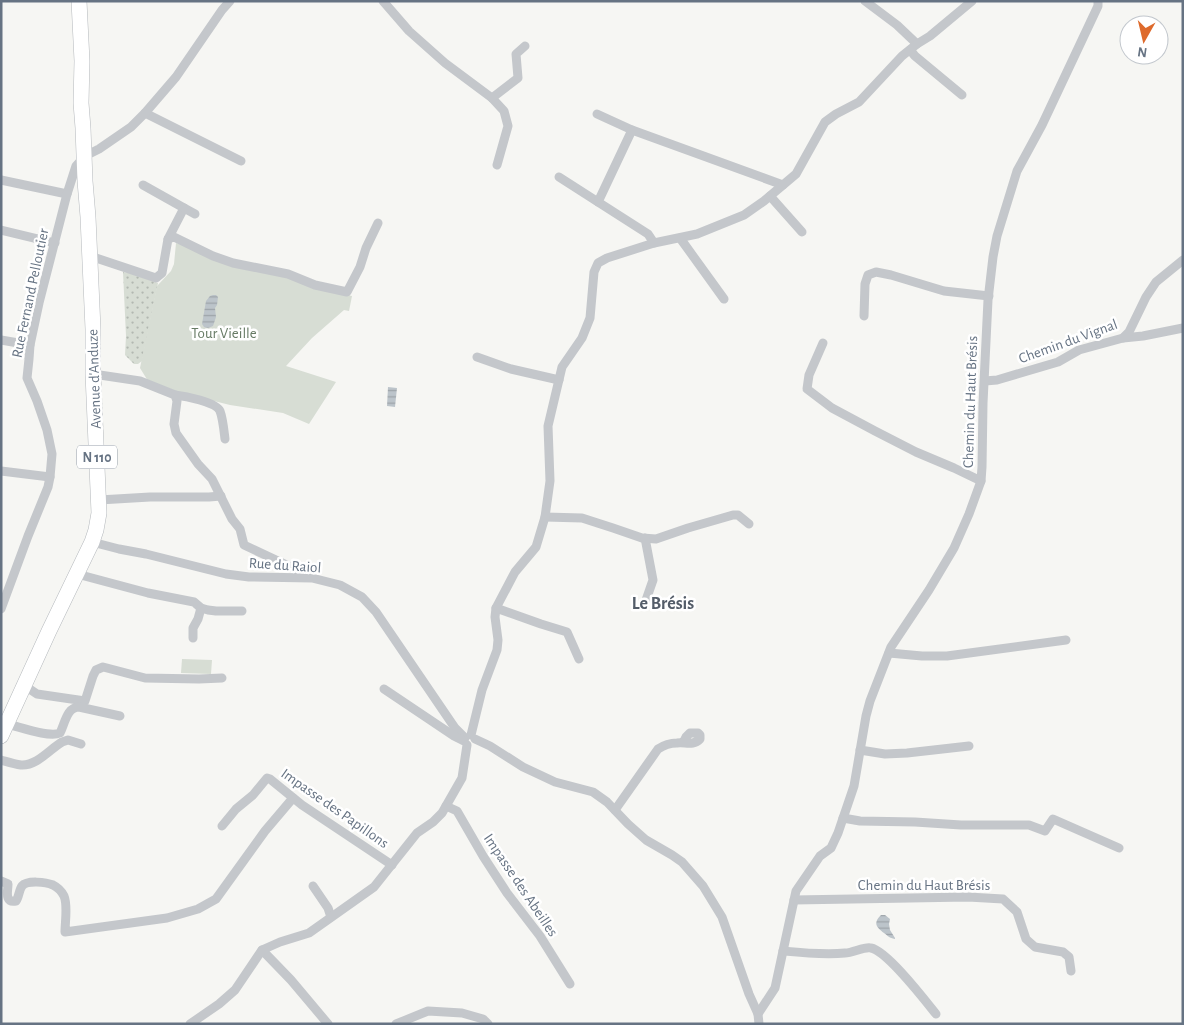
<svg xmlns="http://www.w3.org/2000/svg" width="1184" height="1025" font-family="'Alegreya Sans',sans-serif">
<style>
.grass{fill:url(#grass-dots)}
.green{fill:#d7ddd4}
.water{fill:url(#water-rules)}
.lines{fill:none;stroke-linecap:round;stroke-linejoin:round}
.primary-casing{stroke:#b5b9bd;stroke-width:16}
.street{stroke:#c4c7cb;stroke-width:9}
.primary{stroke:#fff;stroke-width:15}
.labels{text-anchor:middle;stroke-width:5;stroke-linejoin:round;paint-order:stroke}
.shield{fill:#fff;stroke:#949da8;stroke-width:1}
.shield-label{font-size:14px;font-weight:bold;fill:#667383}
.street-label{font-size:15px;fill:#667383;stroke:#fff}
.park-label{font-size:15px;fill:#677b65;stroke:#fff}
.quarter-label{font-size:18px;font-weight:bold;fill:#545d69;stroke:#fff}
</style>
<defs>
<pattern id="grass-dots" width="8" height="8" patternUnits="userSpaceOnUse" patternTransform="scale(1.25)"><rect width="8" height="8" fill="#d7ddd4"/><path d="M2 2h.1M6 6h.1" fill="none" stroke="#b2b8b1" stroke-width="1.8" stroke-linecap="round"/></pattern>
<pattern id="water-rules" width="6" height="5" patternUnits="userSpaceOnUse" patternTransform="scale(1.25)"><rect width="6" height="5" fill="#bcc4ca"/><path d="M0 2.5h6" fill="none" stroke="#9da4a9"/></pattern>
</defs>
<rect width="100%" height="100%" fill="#f6f6f3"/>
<!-- grass -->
<polygon class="grass" points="123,272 130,273 158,283 142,361 138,364 134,364 125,355 126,336"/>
<!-- green -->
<g class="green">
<polygon points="176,243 294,278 323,289 352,296 349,311 344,310 312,338 286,366 336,382 309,424 283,413 230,405 182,393 148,381 140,368 157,286 171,271 174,264"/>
<polygon points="182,659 212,660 211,674 181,673"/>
</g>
<!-- water -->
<g class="water">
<polygon points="213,295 216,295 218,297 217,305 215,308 216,317 213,326 208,328 204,327 202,324 206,301 210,296"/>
<polygon points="388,387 397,388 395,407 387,406"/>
<path d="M885 915 890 919 889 924 890 930 895 938V939C889 938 888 936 884 933 876 927 873 923 881 915Z"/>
</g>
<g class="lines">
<defs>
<polyline id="primary" points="1,736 49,631 92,542 96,530 99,513 93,374 93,329 88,217 85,181 83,128 81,103 82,61 79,1"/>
</defs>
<!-- primary casing -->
<use href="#primary" class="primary-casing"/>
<!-- street -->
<g class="street">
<polyline points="383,1 409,31 445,63 492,98 504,111 508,126 497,165"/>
<polyline points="865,1 897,25 917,44"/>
<polyline points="910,50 915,56 962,95"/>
<polyline points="492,98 518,78 516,54 525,46"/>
<polyline points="145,113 241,161"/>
<polyline points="597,114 632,130"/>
<polyline points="559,177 598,202"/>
<polyline points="1,180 67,194"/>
<polyline points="143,185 184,208 168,239"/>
<polyline points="770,196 802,232"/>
<polyline points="184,208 195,214"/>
<polyline points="1,230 55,243"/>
<polyline points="680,238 724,299"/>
<polyline points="654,243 648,234 598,202 632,130 783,185"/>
<polyline points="90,256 156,278 162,273 168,239 174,237 213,256 233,263 288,274 315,285 347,292 360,267 366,248 378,223"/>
<polyline points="864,316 865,284 868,275 876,272 891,275 944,291 989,296"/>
<polyline points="1123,338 1143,336 1183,328"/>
<polyline points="1,340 30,345"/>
<polyline points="823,343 809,375 807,389 832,408 875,431 916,452 954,468 981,481"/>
<polyline points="477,357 511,369 559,380"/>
<polyline points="93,374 140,381 175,395 177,401 174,424 176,433 198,464 212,479 232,519 240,529 244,545 308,575"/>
<polyline points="985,381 997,380 1058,362 1079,350 1123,338 1129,332 1146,297 1156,282 1183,260"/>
<path d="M175 395C185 396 216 402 220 411 223 419 224 431 225 439"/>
<polyline points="1,471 50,477"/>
<polyline points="99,500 150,497 209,497 221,496"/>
<polyline points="545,517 582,518 613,528 642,538 656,539 688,528 733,515 738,515 749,524"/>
<polyline points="645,538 653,580 645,603"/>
<polyline points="92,542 119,549 146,554 226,574 249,577 312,578 340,585 362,597 376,612 455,728 465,738"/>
<polyline points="77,574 148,593 194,602 201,608 208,610 216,611 242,611"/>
<polyline points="496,608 541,624 567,632 579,659"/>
<polyline points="1,609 28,536 48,487 50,477 52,454 47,430 37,401 27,378 29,359 30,345 39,303 67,194 76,166 85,156 99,149 131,127 145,113 176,77 222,10 230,1"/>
<polyline points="193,638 193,628 198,619 201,608"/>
<polyline points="889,653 922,656 947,656 1066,640"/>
<polyline points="25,686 37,694 85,701 93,676 96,670 103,667 107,668 145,678 199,679 222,678"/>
<polyline points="384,689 454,736 464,741"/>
<path d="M7 724C20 727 49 738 60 733 65 723 67 707 79 707L120 716"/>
<polyline points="471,735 482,690 497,650 498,640 495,617 496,608 515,572 536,547 545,517 550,481 548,426 562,367 582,338 590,318 594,272 598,263 607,258 654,243 697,234 744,215 764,201 796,174 825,122 836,114 859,102 902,56 917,44 930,36 972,1"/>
<polyline points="475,739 490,746 523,767 555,782 593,792 607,802 628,824 646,840 672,855 682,862 703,886 722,917 749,994 758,1014"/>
<polyline points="860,750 885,754 907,753 969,746"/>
<path d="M1 760C8 762 14 764 21 765 37 766 50 749 62 742L68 740 81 744"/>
<polyline points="446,806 457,811 483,856 507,893 540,936 570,984"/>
<path d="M615 810 658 749C664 745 670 743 677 743 686 742 693 746 700 739V735L698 733H690L686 737 683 743"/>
<polyline points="843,818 860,821 915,822 961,825 1029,825 1045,831 1053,819 1119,848"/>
<polyline points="222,826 236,809 253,795 267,778 270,779 302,805 392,865"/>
<path d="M1 881 8 884C8 891 4 903 16 901 19 897 19 890 22 886 27 880 46 882 53 885 57 887 62 892 64 896 68 905 65 922 65 932L167 918 198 909 216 899 265 831 293 798"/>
<polyline points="313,886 328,908 331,917"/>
<polyline points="794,900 968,897 1003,899 1017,912 1026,939 1035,947 1063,952 1069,957 1071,971"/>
<polyline points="262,950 291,980 328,1024"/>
<path d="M783 951C804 953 824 955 845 953 853 953 865 946 871 948 887 951 924 999 936 1014"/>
<polyline points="190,1024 219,1004 235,990 262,950 280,942 309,933 374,887 417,833 433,822 442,813 462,778 467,745"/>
<polyline points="396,1024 428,1011 462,1013 483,1019 488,1024"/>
<polyline points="759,1024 758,1014 775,988 796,891 820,856 831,848 838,833 854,786 866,716 870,701 891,647 929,590 954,548 969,514 981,481 982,467 983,403 988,300 993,257 997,236 1017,171 1042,125 1098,6 1098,1"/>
</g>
<!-- primary -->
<use href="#primary" class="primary"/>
</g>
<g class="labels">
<!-- shield labels -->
<rect class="shield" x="77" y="445.5" width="40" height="23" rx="4"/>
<g class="shield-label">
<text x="97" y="462">N 110</text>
</g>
<!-- street labels -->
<g class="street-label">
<text transform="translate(30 293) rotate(-78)" y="5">Rue Fernand Pelloutier</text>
<text transform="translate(1068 341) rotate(-20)" y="5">Chemin du Vignal</text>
<text transform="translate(94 379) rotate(-92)" y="5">Avenue d'Anduze</text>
<text transform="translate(970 402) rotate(-88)" y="5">Chemin du Haut Brésis</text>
<text transform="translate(285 565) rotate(4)" y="5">Rue du Raiol</text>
<text transform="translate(335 808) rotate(35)" y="5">Impasse des Papillons</text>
<text transform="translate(521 885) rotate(56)" y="5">Impasse des Abeilles</text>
<text x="924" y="890">Chemin du Haut Brésis</text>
</g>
<!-- park labels -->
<g class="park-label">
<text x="224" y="338">Tour Vieille</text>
</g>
<!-- quarter labels -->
<g class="quarter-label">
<text x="663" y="609">Le Brésis</text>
</g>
</g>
<!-- border -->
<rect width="1184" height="1025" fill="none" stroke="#667383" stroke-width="5"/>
<!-- north arrow -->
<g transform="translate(1144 40) rotate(188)"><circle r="24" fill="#ffffff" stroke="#c2c7cd"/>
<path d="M0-4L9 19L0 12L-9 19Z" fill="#de6a2c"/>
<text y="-8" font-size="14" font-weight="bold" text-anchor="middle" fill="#667383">N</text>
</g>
</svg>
